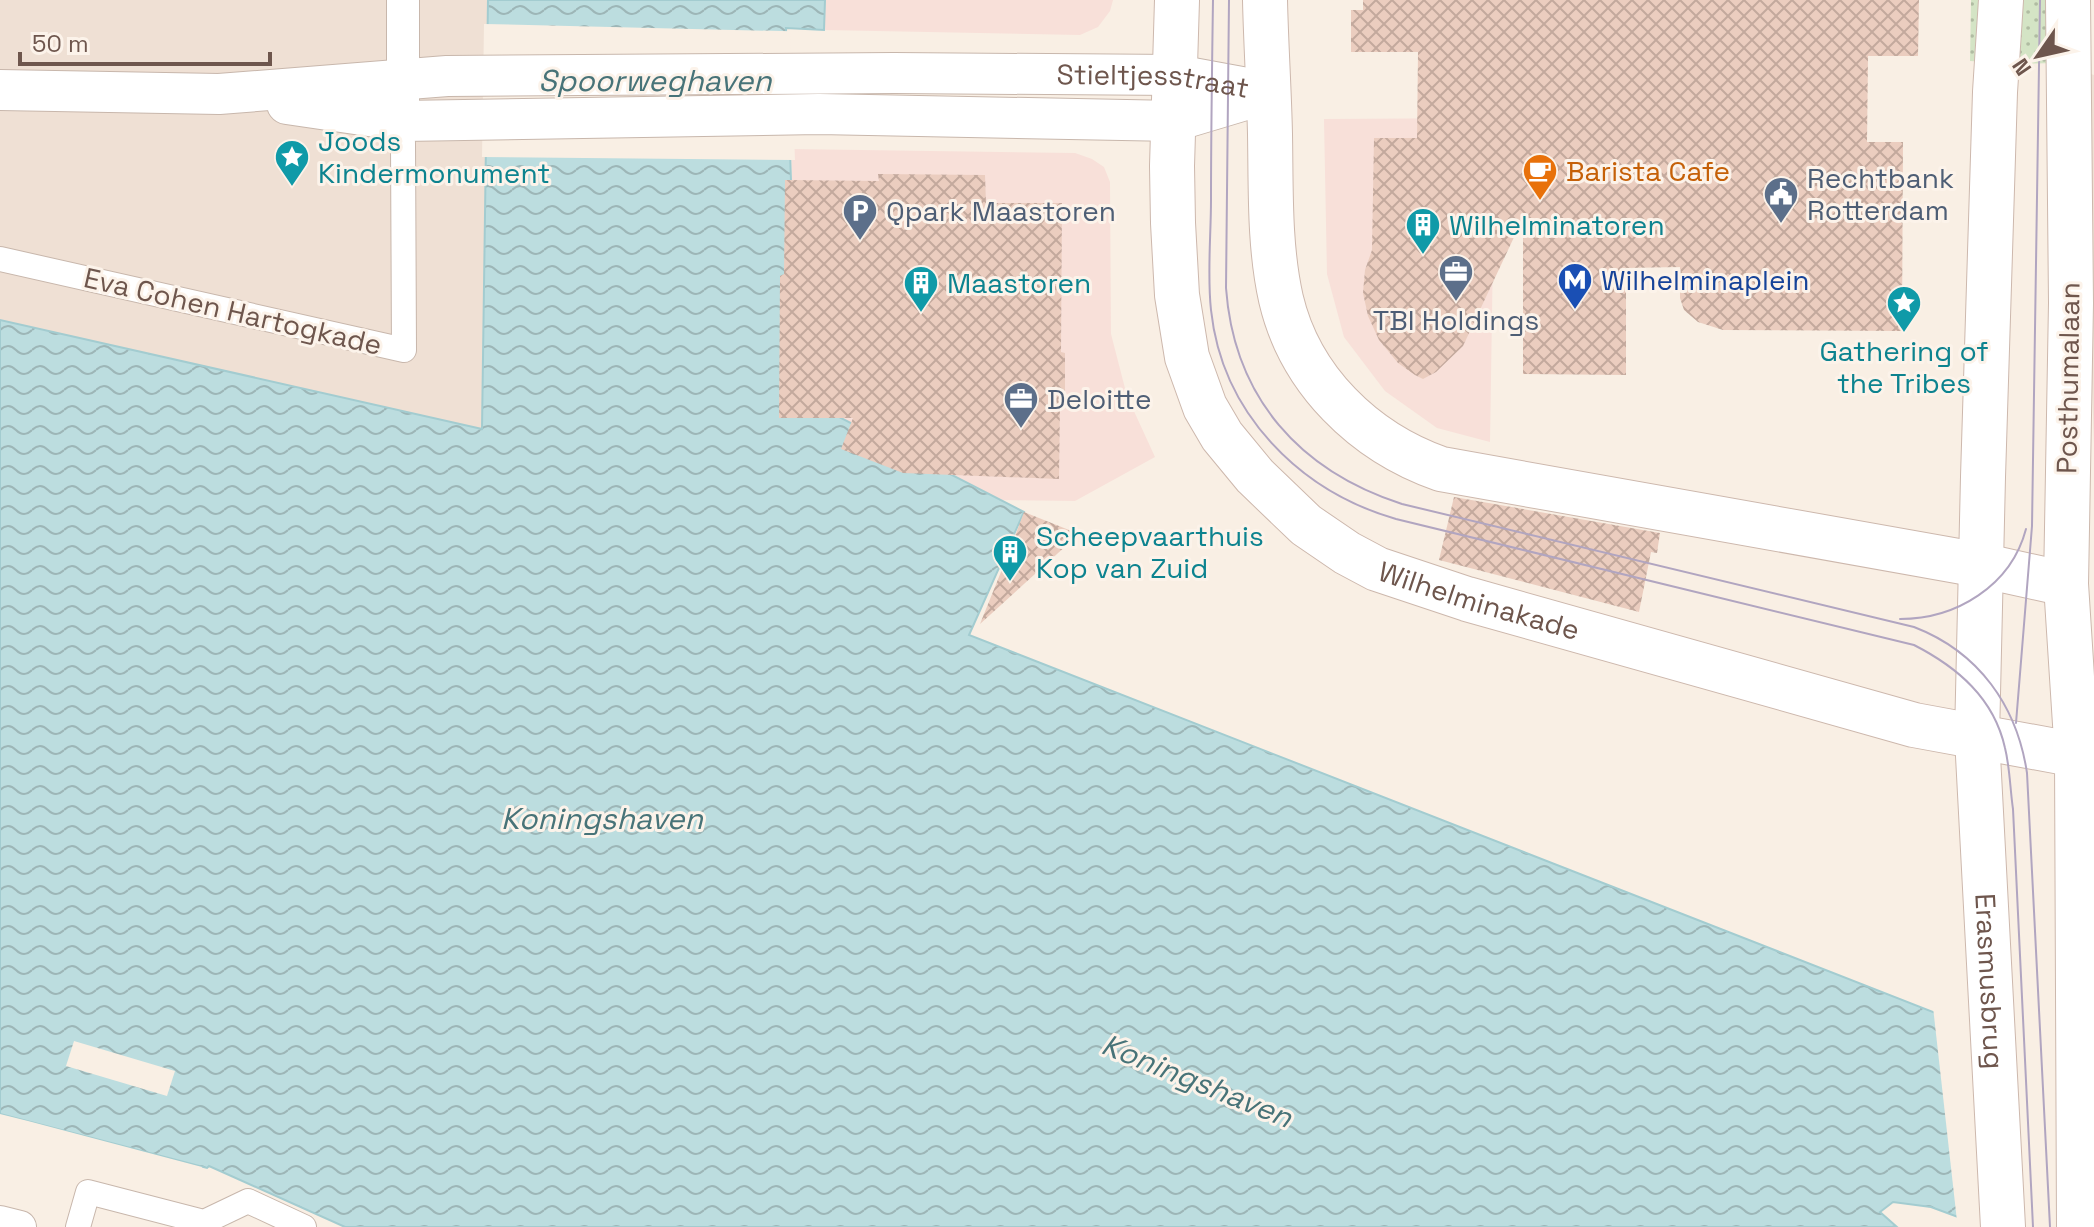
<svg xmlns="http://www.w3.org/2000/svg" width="2094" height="1227" font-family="'Space Grotesk',sans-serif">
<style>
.residential{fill:#efe0d4}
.commercial{fill:#f8e0d9}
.grass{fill:url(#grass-dots)}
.water{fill:url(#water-waves);stroke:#a3ccd0;stroke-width:2}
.pier{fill:#f9efe4}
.building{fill:url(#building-cross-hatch)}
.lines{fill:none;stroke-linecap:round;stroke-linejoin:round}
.pedestrian-casing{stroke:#c8b7ac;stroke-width:26}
.minor-casing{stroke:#c8b7ac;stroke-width:34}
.tertiary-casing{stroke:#c8b7ac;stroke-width:42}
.secondary-casing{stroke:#cdb8ad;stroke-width:46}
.pedestrian{stroke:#fff;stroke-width:24}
.minor{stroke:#fff;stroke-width:32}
.tertiary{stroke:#fff;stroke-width:40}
.secondary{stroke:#fff;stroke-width:44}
.tram{stroke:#b1a5c0;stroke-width:2}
.labels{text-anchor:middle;stroke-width:6;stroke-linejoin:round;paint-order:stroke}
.street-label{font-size:28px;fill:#6e564d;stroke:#fcf3ea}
.culture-label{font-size:28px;fill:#0d838f;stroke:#fcf3ea;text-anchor:start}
.food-label{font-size:28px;fill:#c56008;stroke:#fcf3ea;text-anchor:start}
.service-label{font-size:28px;fill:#4e5e75;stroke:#fcf3ea;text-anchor:start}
.transit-label{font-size:28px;fill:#164399;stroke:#fcf3ea;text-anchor:start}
.water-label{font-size:30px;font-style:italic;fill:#477378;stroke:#fcf3ea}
</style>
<defs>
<pattern id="grass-dots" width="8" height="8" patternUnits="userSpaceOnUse" patternTransform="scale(2)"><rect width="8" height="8" fill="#d4e4c5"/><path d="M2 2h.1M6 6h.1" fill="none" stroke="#b0bca2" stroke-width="1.8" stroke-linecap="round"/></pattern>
<pattern id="water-waves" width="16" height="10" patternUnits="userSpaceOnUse" patternTransform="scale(2)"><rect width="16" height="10" fill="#bcdddf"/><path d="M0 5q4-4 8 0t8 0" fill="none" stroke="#9db6b7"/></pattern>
<pattern id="building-cross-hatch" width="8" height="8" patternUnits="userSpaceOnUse" patternTransform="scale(2)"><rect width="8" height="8" fill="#ebcdbf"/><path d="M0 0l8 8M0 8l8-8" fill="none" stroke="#c3a99d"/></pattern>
</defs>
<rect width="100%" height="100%" fill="#f9efe4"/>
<!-- residential -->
<g class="residential">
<polygon points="0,0 488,0 482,429 0,338"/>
<polygon points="2084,72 2094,75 2094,443 2093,413"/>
</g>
<!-- commercial -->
<g class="commercial">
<polygon points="825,0 1113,0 1110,11 1098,27 1080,35 824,30"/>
<polygon points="1495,118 1490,442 1437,428 1385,391 1344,337 1327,274 1324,119"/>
<polygon points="791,149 1075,153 1092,159 1104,167 1110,182 1111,334 1127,396 1155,457 1075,501 1000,500 798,396"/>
</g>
<!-- grass -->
<g class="grass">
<polygon points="1971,0 1992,0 1986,62 1970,61"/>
<polygon points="2012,0 2060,0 2060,63 2011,64"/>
</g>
<!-- water -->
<polygon class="water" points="488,0 825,0 824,30 786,28 798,396 1024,512 969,635 2094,1075 1985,1227 1931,1207 1893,1202 1880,1212 1897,1227 345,1227 209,1166 207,1168 0,1114 0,320 482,429"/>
<!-- pier -->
<g class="pier">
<polygon points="484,24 821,32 790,32 795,160 482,157"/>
<polygon points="1933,1007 2094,1070 2094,1227 1973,1227 1957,1221"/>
<polygon points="74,1041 175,1071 167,1096 66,1066"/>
<polygon points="0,1114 28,1121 202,1167 201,1170 0,1118"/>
</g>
<!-- building -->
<g class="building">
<polygon points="1363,0 1919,0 1918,56 1868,56 1867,142 1903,142 1902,331 1723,330 1698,322 1684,310 1680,298 1680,267 1626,268 1626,375 1523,374 1523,218 1463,346 1436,372 1423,379 1415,375 1398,363 1379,340 1368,316 1363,293 1365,270 1372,250 1374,138 1417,138 1418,52 1351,52 1351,10 1363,10"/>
<polygon points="878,174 985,175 986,203 1062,203 1061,352 1065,353 1065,402 1060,402 1059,479 903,473 841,449 853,418 779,418 780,276 784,274 785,180 879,181"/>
<polygon points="1454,497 1660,533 1657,553 1651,552 1639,612 1439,560"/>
<polygon points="1024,512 1079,534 980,624 1011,547"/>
</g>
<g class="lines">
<defs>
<g id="pedestrian">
<polyline points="0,259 404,350 403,143"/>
<polyline points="78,1227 88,1192 204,1222 248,1201 304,1227"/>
</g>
<g id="minor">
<polyline points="403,0 403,121"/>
<polyline points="0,1222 20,1227"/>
</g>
<g id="tertiary">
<path id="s1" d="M0 90 219 94 447 76 894 73 1176 75 1269 92"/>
<polyline points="287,104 403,121 819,114 1175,121 1265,94"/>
</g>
<g id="secondary">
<path id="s2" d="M1177 0 1172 166 1173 223 1177 295 1187 357 1205 407 1222 436 1255 476 1306 525 1347 553 1377 569 1467 599 1914 725 2077 755"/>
<path d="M1265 0C1266 45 1269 89 1270 134 1271 188 1269 246 1281 299 1300 380 1364 442 1441 469L1980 565 2066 584"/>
<path id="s3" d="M2001 0 1995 92 1983 477 1977 737 2003 1227"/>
<polyline points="2068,0 2071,303 2066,584 2077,755 2079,1227"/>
</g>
</defs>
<!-- pedestrian casing -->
<use href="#pedestrian" class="pedestrian-casing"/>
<!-- minor casing -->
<use href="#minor" class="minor-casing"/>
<!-- tertiary casing -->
<use href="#tertiary" class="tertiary-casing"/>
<!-- secondary casing -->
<use href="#secondary" class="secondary-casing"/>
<!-- pedestrian -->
<use href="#pedestrian" class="pedestrian"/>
<!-- minor -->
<use href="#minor" class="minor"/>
<!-- tertiary -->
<use href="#tertiary" class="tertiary"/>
<!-- secondary -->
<use href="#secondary" class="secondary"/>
<!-- tram -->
<g class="tram">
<path d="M1213 0C1212 67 1211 134 1211 200 1211 236 1207 274 1211 310 1222 413 1299 491 1396 519L1914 645C1957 667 1994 698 2005 748 2010 768 2010 789 2013 809L2033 1227"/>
<path d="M1229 0 1226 288C1234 398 1300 471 1402 504L1914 627C1979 652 2017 706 2027 773L2050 1227"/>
<path d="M1900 619C1956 619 2011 586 2026 529"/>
<polyline points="2016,723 2032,526 2040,0"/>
</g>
</g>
<!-- icons -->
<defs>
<symbol id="sight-pin" viewBox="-11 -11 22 30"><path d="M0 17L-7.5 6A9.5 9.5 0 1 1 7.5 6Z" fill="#0f9aa8" stroke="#fcf3ea"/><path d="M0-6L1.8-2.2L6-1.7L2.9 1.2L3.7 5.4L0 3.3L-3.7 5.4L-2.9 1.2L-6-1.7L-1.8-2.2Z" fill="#fff"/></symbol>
<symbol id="cafe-pin" viewBox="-11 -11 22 30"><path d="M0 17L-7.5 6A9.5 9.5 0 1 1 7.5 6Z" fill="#e8710a" stroke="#fcf3ea"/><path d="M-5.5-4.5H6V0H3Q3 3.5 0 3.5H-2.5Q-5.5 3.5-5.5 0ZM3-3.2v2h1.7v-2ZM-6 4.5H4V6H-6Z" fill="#fff"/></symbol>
<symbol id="civic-pin" viewBox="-11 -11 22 30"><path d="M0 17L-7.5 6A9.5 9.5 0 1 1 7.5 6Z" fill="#5c6f8a" stroke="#fcf3ea"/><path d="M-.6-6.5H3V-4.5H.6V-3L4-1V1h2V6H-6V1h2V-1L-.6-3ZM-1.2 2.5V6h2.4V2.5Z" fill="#fff"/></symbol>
<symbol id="parking-pin" viewBox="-11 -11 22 30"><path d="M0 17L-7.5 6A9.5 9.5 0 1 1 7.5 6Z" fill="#5c6f8a" stroke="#fcf3ea"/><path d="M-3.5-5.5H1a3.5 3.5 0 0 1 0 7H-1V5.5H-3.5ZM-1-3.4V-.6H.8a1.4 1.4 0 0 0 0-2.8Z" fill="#fff"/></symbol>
<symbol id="building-pin" viewBox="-11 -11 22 30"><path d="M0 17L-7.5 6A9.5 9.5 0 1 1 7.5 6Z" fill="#0f9aa8" stroke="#fcf3ea"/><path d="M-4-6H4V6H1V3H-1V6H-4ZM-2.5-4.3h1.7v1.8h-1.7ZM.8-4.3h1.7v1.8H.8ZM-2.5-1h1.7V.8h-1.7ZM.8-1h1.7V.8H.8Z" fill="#fff"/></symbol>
<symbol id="office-pin" viewBox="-11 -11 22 30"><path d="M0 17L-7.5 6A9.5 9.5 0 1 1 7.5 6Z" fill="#5c6f8a" stroke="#fcf3ea"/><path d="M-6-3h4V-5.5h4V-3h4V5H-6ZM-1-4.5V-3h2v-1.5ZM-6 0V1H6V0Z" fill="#fff"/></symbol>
<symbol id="metro-pin" viewBox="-11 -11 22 30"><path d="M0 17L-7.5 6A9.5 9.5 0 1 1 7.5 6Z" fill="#1a4fb4" stroke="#fcf3ea"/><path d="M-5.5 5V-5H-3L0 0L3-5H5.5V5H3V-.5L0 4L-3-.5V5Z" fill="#fff"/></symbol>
</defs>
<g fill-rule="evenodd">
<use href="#sight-pin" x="272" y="137" width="40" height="54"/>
<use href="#cafe-pin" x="1520" y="151" width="40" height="54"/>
<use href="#civic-pin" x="1761" y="174" width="40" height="54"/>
<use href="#parking-pin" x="840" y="191" width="40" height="54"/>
<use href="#building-pin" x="1403" y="205" width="40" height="54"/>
<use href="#office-pin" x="1436" y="252" width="40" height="54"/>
<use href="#metro-pin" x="1555" y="260" width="40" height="54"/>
<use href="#building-pin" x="901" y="263" width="40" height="54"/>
<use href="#sight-pin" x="1884" y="283" width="40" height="54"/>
<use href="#office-pin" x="1001" y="379" width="40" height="54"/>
<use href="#building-pin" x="990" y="532" width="40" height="54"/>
</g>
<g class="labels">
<!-- street labels -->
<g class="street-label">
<text dy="10" stroke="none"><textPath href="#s1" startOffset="1154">Stieltjesstraat</textPath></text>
<text transform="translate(233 311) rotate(13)" y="10">Eva Cohen Hartogkade</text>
<text transform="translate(2068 378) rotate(-89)" y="10">Posthumalaan</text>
<text dy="10" stroke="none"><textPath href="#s2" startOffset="758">Wilhelminakade</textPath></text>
<text dy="10" stroke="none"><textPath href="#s3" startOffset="982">Erasmusbrug</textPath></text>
</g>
<!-- culture labels -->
<g class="culture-label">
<text x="318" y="151">Joods<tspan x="318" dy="32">Kindermonument</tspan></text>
<text x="1449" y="235">Wilhelminatoren</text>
<text x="947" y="293">Maastoren</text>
<text x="1904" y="361" text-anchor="middle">Gathering of<tspan x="1904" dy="32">the Tribes</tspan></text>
<text x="1036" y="546">Scheepvaarthuis<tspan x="1036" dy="32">Kop van Zuid</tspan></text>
</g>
<!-- food labels -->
<g class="food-label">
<text x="1566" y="181">Barista Cafe</text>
</g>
<!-- service labels -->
<g class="service-label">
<text x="1807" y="188">Rechtbank<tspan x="1807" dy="32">Rotterdam</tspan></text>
<text x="886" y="221">Qpark Maastoren</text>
<text x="1456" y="330" text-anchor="middle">TBI Holdings</text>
<text x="1047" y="409">Deloitte</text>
</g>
<!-- transit labels -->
<g class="transit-label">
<text x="1601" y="290">Wilhelminaplein</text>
</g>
<!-- water labels -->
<g class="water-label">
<text x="655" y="91">Spoorweghaven</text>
<text x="602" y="829">Koningshaven</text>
<text transform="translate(1197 1081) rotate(22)" y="10">Koningshaven</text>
</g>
</g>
<!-- north arrow -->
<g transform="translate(2038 56) rotate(236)" stroke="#fcf3ea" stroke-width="6" paint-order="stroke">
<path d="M0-6L14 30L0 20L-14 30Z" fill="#6e564d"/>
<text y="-12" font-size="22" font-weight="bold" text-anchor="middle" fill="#6e564d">N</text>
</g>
<!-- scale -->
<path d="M20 52v12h250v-12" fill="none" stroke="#6e564d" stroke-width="4"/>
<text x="32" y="52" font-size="24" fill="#6e564d" stroke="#fcf3ea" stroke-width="6" paint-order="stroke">50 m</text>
</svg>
